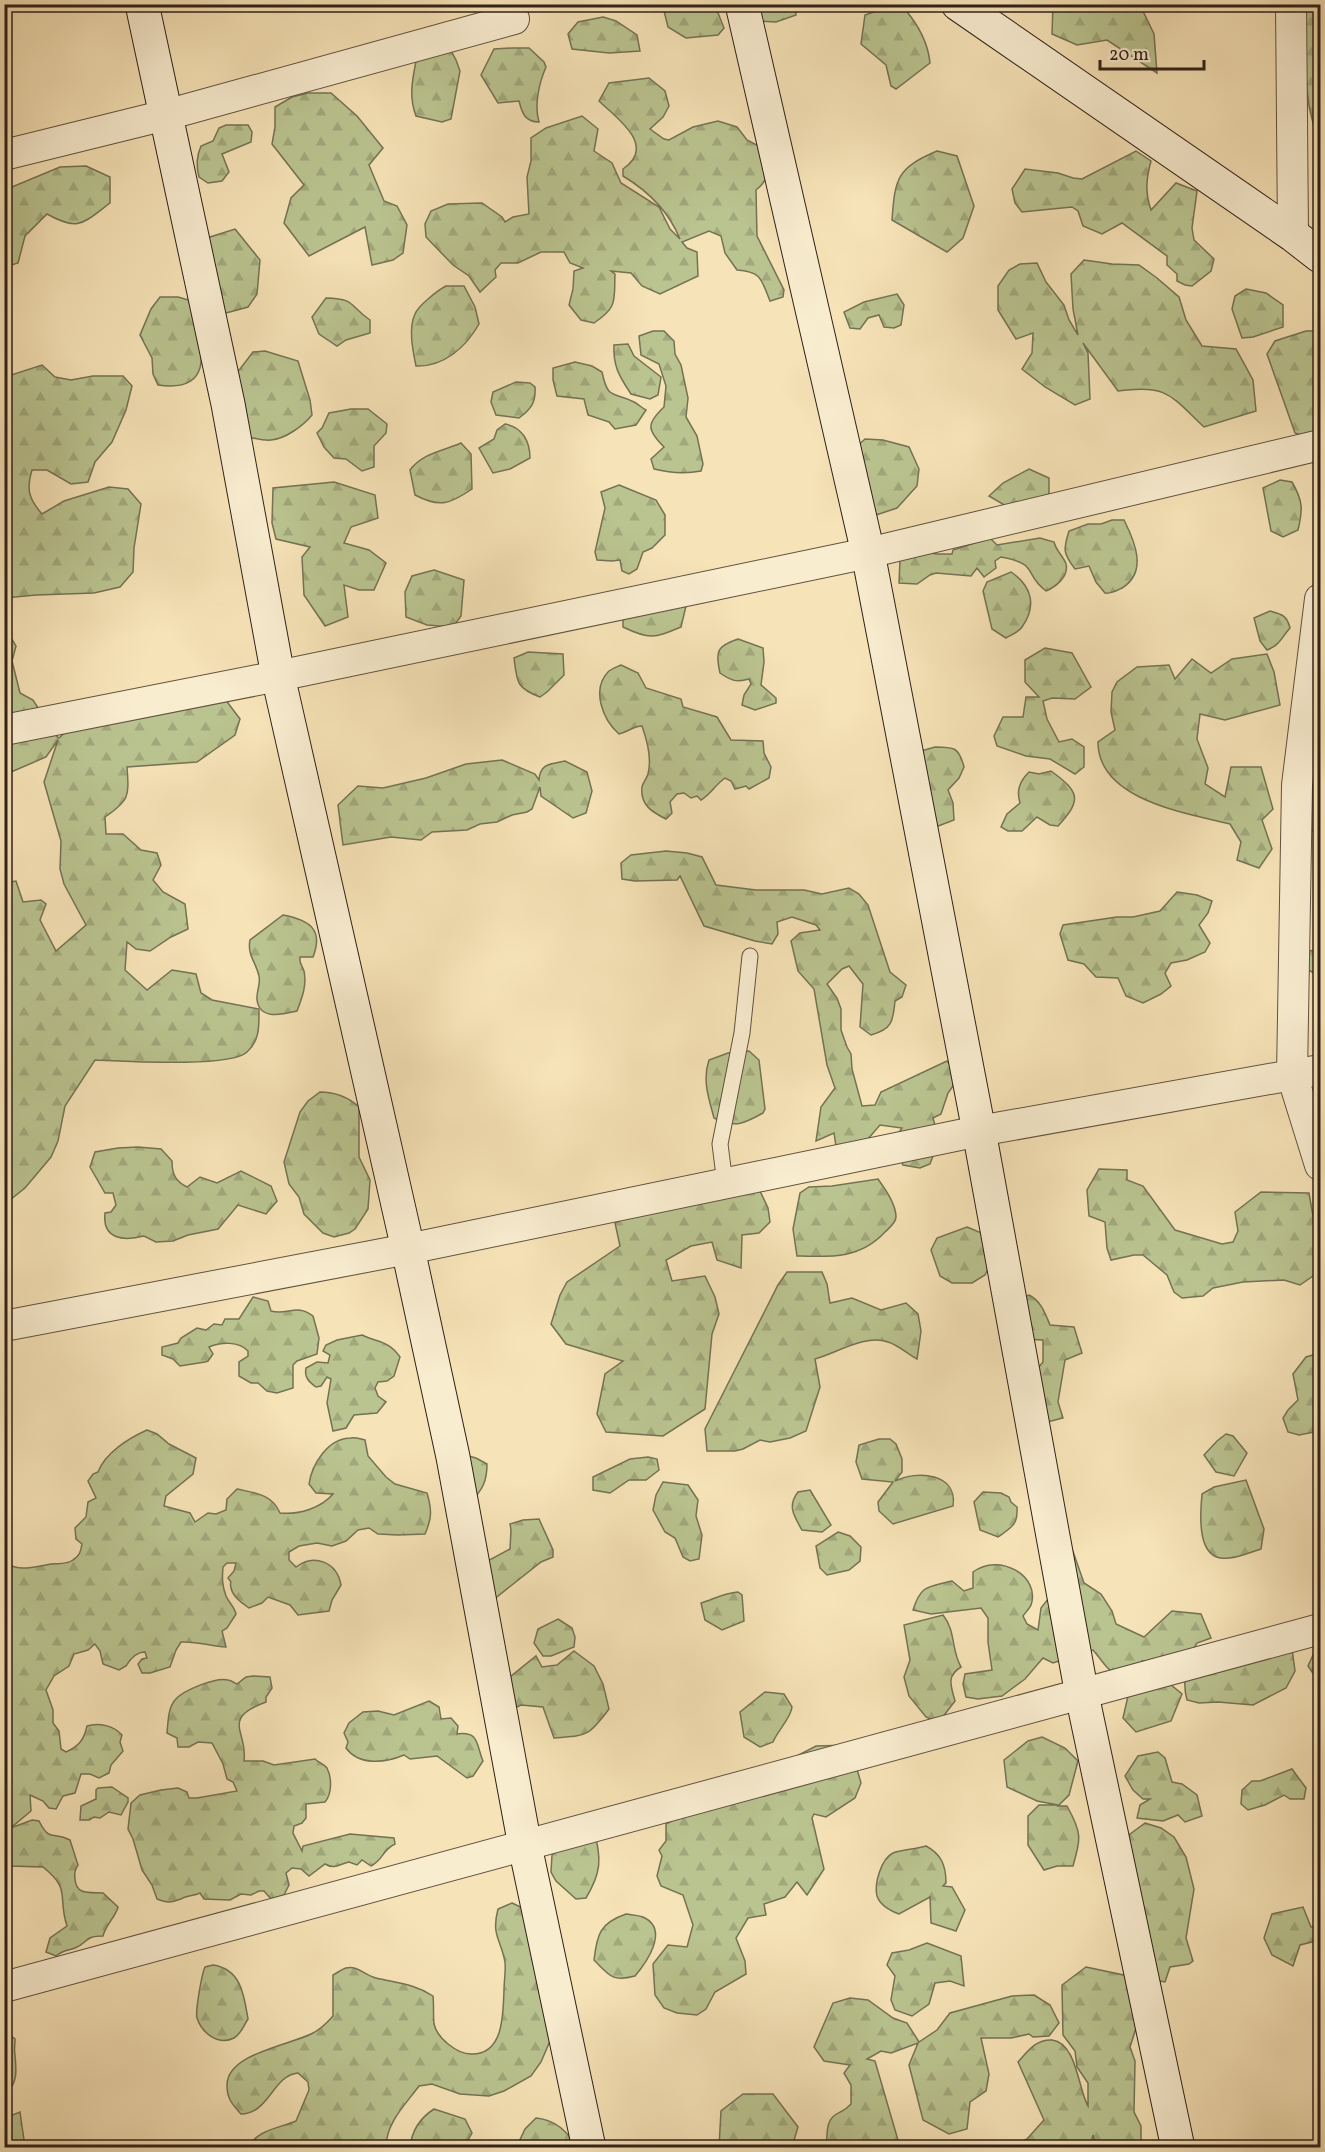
<svg xmlns="http://www.w3.org/2000/svg" width="1325" height="2152" font-family="Vollkorn,serif">
<style>
.forest{fill:url(#forest-firs);stroke:#757254;stroke-width:1.5}
.lines{fill:none;stroke-linecap:round;stroke-linejoin:round}
.lane-casing{stroke:#625240;stroke-width:17}
.street-casing{stroke:#625240;stroke-width:32}
.secondary-casing{stroke:#302119;stroke-width:35}
.lane{stroke:#f9edd0;stroke-width:15}
.street{stroke:#f9edd0;stroke-width:30}
.secondary{stroke:#f9edd0;stroke-width:33}
</style>
<defs>
<pattern id="forest-firs" width="22" height="20" patternUnits="userSpaceOnUse" patternTransform="scale(1.5)"><rect width="22" height="20" fill="#bac490"/><path d="M5 1l3.5 6h-7zM16 11l3.5 6h-7z" fill="#a0a87c"/></pattern>
</defs>
<rect width="100%" height="100%" fill="#f6e3b7"/>
<filter id="stains"><feTurbulence type="fractalNoise" baseFrequency=".00333" numOctaves="4"/><feColorMatrix values="0 0 0 0 .2 0 0 0 0 .09 0 0 0 0 .02 0 0 0 .5 -.17"/></filter>
<radialGradient id="worn" r=".72"><stop offset=".6" stop-color="#630" stop-opacity="0"/><stop offset="1" stop-color="#630" stop-opacity=".3"/></radialGradient>
<!-- forest -->
<g class="forest">
<polygon points="748,4 795,5 796,15 776,22 757,21"/>
<polygon points="669,5 710,5 718,13 724,28 718,35 686,38 668,27 664,11"/>
<polygon points="1053,5 1140,5 1154,34 1157,73 1107,40 1077,45 1052,34"/>
<polygon points="1315,5 1320,5 1320,152 1309,106 1299,18"/>
<path d="M891 6 903 7C917 23 928 41 930 63L896 89 891 86 886 65 861 44 865 15Z"/>
<polygon points="603,17 616,21 637,35 640,51 609,53 572,49 568,34 578,22"/>
<path d="M448 45 456 60 460 71 451 119 442 122 416 116C408 95 413 77 417 56Z"/>
<path d="M512 48H529L544 62 546 67C539 83 534 105 539 122 525 122 522 113 519 101L498 103 481 75 494 49Z"/>
<path d="M649 78 665 91 669 106 663 117 650 129 664 139 669 140 693 127 718 121 737 127 747 140 766 150C771 166 770 179 756 190L757 236 784 290 783 297 770 301C761 279 762 272 737 270L725 253 721 236 709 231 682 242 687 248 697 252 698 276 660 294 642 286 631 273 611 271 615 274C614 301 618 307 594 323L581 320 569 305 573 289 574 271 583 268 570 263 564 252H541L518 263H501L495 270 496 277 480 292 469 276 453 265 426 237 425 224 431 211 448 204 482 203 502 217 505 222 513 217 529 214 527 177 531 161V138L546 128 582 116 598 129 594 151 612 163 621 183 659 207 670 229 680 239C669 212 648 191 623 176V169C657 146 618 119 599 101L609 83Z"/>
<polygon points="308,93 331,93 357,116 383,148 369,165 384,201 397,206 407,225 403,253 393,260 372,265 365,227 309,256 284,223 291,198 304,185 272,144 275,127 275,107 292,97"/>
<path d="M226 125H248L252 132 251 142 222 154 229 172 222 181 208 183 199 177C196 166 196 157 201 146L213 141 219 128Z"/>
<path d="M937 151 957 156 974 206 963 238 947 252 892 220C895 178 897 168 937 151Z"/>
<path d="M1136 151 1151 161C1146 179 1145 193 1151 210L1176 183 1197 191 1192 228 1194 240 1214 259 1211 271 1192 286 1185 285 1177 281V274L1167 265V256L1122 223 1102 234 1083 226 1078 211 1072 207 1022 212 1015 203 1012 189 1025 169 1058 173 1073 178 1082 179Z"/>
<path d="M86 166 110 177V203C83 223 79 232 47 214L25 236 18 263 5 267V188L12 187 60 167Z"/>
<polygon points="235,229 260,260 257,294 248,307 226,313 208,315 194,247 210,237"/>
<path d="M1084 260 1112 264 1139 265 1157 278 1179 297 1186 320 1202 346 1236 349 1253 380 1256 411 1204 427C1170 395 1167 384 1118 391L1083 343 1088 353 1090 399 1075 405 1045 387 1022 369 1032 353 1033 333 1016 339 998 310V286L1009 270 1020 264 1037 263 1046 282 1064 305 1069 320 1078 335 1073 309 1071 274Z"/>
<path d="M446 286H464L475 307 479 324C466 347 444 367 416 366 413 351 408 329 415 314 418 306 438 290 446 286Z"/>
<polygon points="1246,289 1266,293 1283,305 1283,327 1253,337 1242,338 1232,309 1235,296"/>
<polygon points="897,294 904,305 901,325 894,328 884,327 879,315 868,318 860,329 850,328 844,312 864,302"/>
<path d="M160 297H178L192 301C199 339 221 394 158 385L153 374 152 358 140 335 151 309Z"/>
<path d="M326 298C357 299 348 305 370 320V333L346 340 337 346 319 334 312 317Z"/>
<path d="M653 331H664L674 341 675 354 681 365 688 398 686 417 697 436 703 464 701 471C685 474 670 473 654 469L651 459 664 447C647 430 646 424 664 407L666 386 659 364 641 355 639 336Z"/>
<polygon points="1306,331 1320,331 1320,442 1295,433 1267,354 1275,341"/>
<path d="M628 344 634 356 661 377 658 395 650 399 631 394C619 376 613 366 614 345Z"/>
<path d="M265 351 298 361 310 400 312 415C303 426 285 439 271 440 264 441 254 438 247 437L223 383 240 369 253 352Z"/>
<path d="M575 362 592 366 602 372C608 401 613 391 634 402 638 404 642 408 646 410L636 425 615 429 609 422 588 415 584 399 557 396 553 380V368Z"/>
<path d="M42 365 55 377 71 380 93 376H123L132 386 126 410 112 442 95 462 88 482 71 484 47 470H32C26 490 29 499 42 514L64 501 109 487 128 489 141 504 134 548 133 572 120 587 94 593 36 595 5 598V377Z"/>
<path d="M516 382 530 383 535 387C536 403 531 409 519 418L496 415 491 402 493 392Z"/>
<polygon points="351,409 368,409 387,424 386,433 374,446 374,467 362,471 346,459 334,458 324,447 317,433 322,428 329,413"/>
<path d="M505 424C522 427 530 441 530 458L510 469 493 473 479 448 494 439 497 430Z"/>
<polygon points="865,439 883,440 909,447 919,469 917,486 897,508 867,518 853,450"/>
<path d="M461 443 471 454 472 489C450 504 440 508 415 495L410 470C423 453 443 451 461 443Z"/>
<polygon points="1029,469 1049,478 1049,500 1006,506 989,496 1003,483"/>
<path d="M1280 480 1292 482C1303 501 1303 509 1298 530L1283 537 1271 531 1263 488Z"/>
<polygon points="334,482 375,495 378,518 351,527 344,543 369,550 386,563 374,590 359,590 344,585 348,617 325,626 304,595 302,557 310,547 276,539 272,523 273,488"/>
<polygon points="619,485 656,500 665,515 665,535 652,548 643,552 637,569 629,574 622,571 620,560 612,561 597,560 595,552 605,508 601,492"/>
<path d="M1112 520H1124C1135 542 1148 572 1122 588 1116 591 1111 594 1105 593L1096 582 1089 566 1075 569C1063 553 1063 550 1069 531L1088 524H1101Z"/>
<path d="M990 538 997 545 1040 538 1054 542C1056 551 1064 557 1066 564 1069 577 1055 587 1046 591 1023 574 1040 564 1001 557L995 561 996 568 984 577 977 568 971 576 936 573 930 575 917 584 899 583 900 560 928 552 936 554H952L953 550Z"/>
<polygon points="434,570 464,580 461,616 453,627 427,625 406,617 405,592 412,576"/>
<path d="M1011 572C1032 586 1037 606 1022 627 1019 632 1011 635 1006 638L992 629 983 591 987 582Z"/>
<path d="M674 594 686 606 681 627C654 638 650 640 623 627V618Z"/>
<polygon points="1320,596 1320,830 1309,832"/>
<path d="M1270 611C1281 614 1287 615 1290 628 1282 637 1280 645 1267 650L1260 641 1254 618Z"/>
<polygon points="5,635 10,636 16,646 12,661 20,693 33,700 40,711 5,727"/>
<path d="M738 639 763 648 764 662 761 685 776 698V703L755 710 742 705 744 695 751 684 749 679C736 683 730 680 720 673 715 651 717 646 738 639Z"/>
<polygon points="1045,648 1072,653 1091,687 1075,699 1052,698 1043,701 1047,719 1059,742 1072,739 1084,747 1084,767 1075,774 1050,759 1026,756 997,746 994,736 1003,717 1023,717 1026,697 1039,697 1025,682 1025,660"/>
<path d="M528 652 563 654 564 675 547 692 540 697C516 688 517 682 514 658Z"/>
<path d="M1267 654 1274 672 1280 705 1225 720 1200 714 1197 739 1208 768 1205 784 1225 797 1231 767H1261L1273 809 1262 820 1272 849 1259 868 1237 860 1241 842 1230 824C1186 813 1098 800 1098 742L1115 730 1111 712 1112 692 1117 682 1137 667 1169 665 1175 679 1192 659 1211 673 1232 659Z"/>
<path d="M621 665 638 673 646 688 681 699 683 707 717 717 731 740 763 741 764 753 771 767 769 778 749 789 746 786 735 789 731 781 725 778C715 785 711 794 701 800L697 796 691 798 684 793 677 794 670 802 672 813 666 819C652 812 640 805 642 787 643 782 647 778 648 774 652 759 647 740 642 726 633 726 628 732 619 734 603 720 591 690 608 672 611 669 617 667 621 665Z"/>
<path d="M225 699 240 719 235 735 197 762 127 767C129 796 130 800 105 817L106 834H123L141 850 157 853 161 865 153 880 163 892 185 904 188 929 171 937 150 951 136 949 127 942 125 970 147 990 172 970 196 974 201 993 212 1000 259 1009C259 1026 260 1040 247 1052 230 1068 122 1061 95 1060L65 1106 58 1141 51 1157 25 1188 11 1199 4 1193 5 883 16 881 23 902 41 900 46 904 40 920 56 951 86 925 64 884 60 869 61 841 44 782 58 740 46 757 11 772V797L5 805V740L45 726 59 738 71 727Z"/>
<path d="M935 747C954 747 959 747 964 767L959 778 948 790 953 803 954 820 933 828 914 753Z"/>
<path d="M502 760 535 774 539 780C540 763 551 764 565 761L587 772 592 791 586 813 573 818 541 796 540 787 532 809 527 812 512 815 497 822 480 824 467 830 432 832 421 840 391 837 343 845 338 805 358 786 383 788 426 778 466 764Z"/>
<path d="M1051 771C1080 792 1082 800 1058 826L1050 825 1037 817 1022 831H1008L1001 827 1007 814 1020 803C1016 790 1020 781 1029 772L1039 774Z"/>
<path d="M666 851 687 853 702 857 716 885 756 890H804L822 894 849 888 859 894 868 905 890 972 906 985 902 997 895 1001C893 1022 892 1029 871 1035L860 1027 863 984 849 966 842 969 827 984 837 998 841 1009V1030L847 1047 851 1054 852 1069 862 1106 875 1105 881 1092 947 1061 954 1070 953 1086 948 1093 941 1114 933 1118 939 1140 930 1164 920 1168 903 1165 892 1143 902 1128 880 1125 867 1140 836 1146 834 1133 816 1141 821 1107 835 1088 827 1065 814 989 798 971 791 941 800 933 820 930 816 925 792 917 777 922 778 934 772 944 755 941 704 926 680 876 677 880 635 881 622 879 621 863 631 855Z"/>
<polygon points="1177,892 1197,895 1212,901 1208,913 1199,925 1210,943 1205,952 1187,960 1171,963 1165,973 1171,986 1161,994 1143,1003 1126,996 1118,978 1096,977 1084,964 1068,960 1060,934 1063,925 1117,917 1133,917 1160,911"/>
<path d="M283 915C309 920 324 929 313 957H300C299 964 302 965 304 971 307 986 302 998 297 1011 284 1014 260 1021 257 1000 256 992 261 984 259 976 256 962 247 955 250 940Z"/>
<polygon points="1320,928 1320,977 1307,969 1309,951 1316,950 1316,934"/>
<path d="M749 1051 759 1060 765 1109 763 1113C743 1124 736 1128 714 1118 709 1099 702 1080 709 1060L728 1053Z"/>
<path d="M320 1092C335 1092 348 1097 359 1107V1157L370 1180 368 1209 355 1229 349 1233 334 1237 323 1233 304 1214 299 1197 289 1184 284 1162 300 1112 308 1101Z"/>
<path d="M138 1147 161 1149 172 1161C172 1174 175 1181 187 1187L200 1177 217 1183 241 1171 271 1186 277 1201 266 1214 238 1205 218 1229 188 1235 173 1241 156 1242 144 1236C124 1241 102 1240 105 1213L111 1212 116 1205 113 1193H105L90 1167 95 1152 118 1148Z"/>
<polygon points="1099,1169 1127,1170 1127,1180 1143,1186 1175,1230 1222,1244 1233,1242 1238,1231 1235,1212 1261,1192 1309,1193 1320,1256 1320,1271 1300,1285 1284,1280 1243,1282 1213,1288 1203,1296 1182,1298 1174,1292 1167,1275 1143,1255 1134,1255 1111,1260 1107,1248 1105,1222 1089,1216 1087,1190"/>
<path d="M878 1179C885 1189 896 1204 896 1217 896 1223 889 1228 885 1232 860 1259 831 1257 797 1256L793 1229 800 1193 809 1187 832 1186Z"/>
<polygon points="759,1189 768,1208 770,1222 759,1233 742,1235 741,1268 717,1260 712,1242 691,1246 666,1260 672,1281 705,1276 715,1297 719,1314 712,1334 705,1409 663,1436 606,1432 597,1414 605,1374 623,1361 566,1344 551,1324 560,1295 567,1282 620,1246 615,1223 661,1197"/>
<polygon points="967,1227 984,1234 991,1263 985,1275 972,1283 952,1283 940,1276 931,1250 937,1238"/>
<path d="M787 1272H822L827 1284 830 1303 852 1298 881 1310 906 1303 918 1314 921 1331 917 1359C908 1354 898 1345 888 1342 865 1334 837 1353 815 1359L820 1387 806 1431 790 1438 770 1442 760 1440 743 1449 735 1451H707L705 1429 708 1423 778 1285Z"/>
<path d="M1029 1295C1041 1301 1045 1313 1050 1325L1074 1327 1082 1353 1065 1360 1058 1402 1063 1418 1043 1423 1038 1368 1043 1362V1340L1023 1339 1017 1299Z"/>
<path d="M253 1297 268 1301 271 1311C287 1316 297 1303 313 1316L319 1338 317 1354 297 1361 293 1365V1388L277 1393 267 1391 258 1383H251L239 1376V1362L248 1356V1351C239 1341 221 1342 209 1347L213 1354 208 1361 205 1362 180 1366 173 1359 162 1355V1347L178 1343 181 1338 197 1328 206 1330 214 1324 222 1325 225 1319H239Z"/>
<path d="M362 1335C378 1343 388 1340 400 1357L394 1376 387 1381 378 1382 375 1388 378 1396 386 1402 377 1413 354 1415 346 1428 333 1431 327 1403 331 1379 327 1377 321 1386 316 1387C309 1382 304 1377 306 1368L317 1362 328 1363 330 1355 323 1351 326 1345 337 1340Z"/>
<polygon points="1320,1353 1320,1431 1299,1435 1288,1432 1283,1418 1288,1410 1298,1400 1293,1374 1306,1357"/>
<path d="M147 1430 157 1434 169 1444 196 1458 193 1474 166 1496 164 1506 190 1513 195 1522 208 1513 216 1514 226 1510 227 1499 237 1489C255 1493 272 1494 280 1513 299 1515 321 1508 333 1494L316 1493 309 1484C312 1464 328 1438 351 1438 355 1437 360 1439 365 1440L368 1456 386 1477 395 1484 427 1493C432 1510 432 1518 425 1534L398 1535 378 1534 369 1528 358 1530 346 1541 332 1546 317 1543 299 1546 289 1552V1560L296 1567C314 1553 337 1562 341 1585L332 1600 329 1611 298 1615 290 1605 268 1597 262 1603 249 1608C242 1603 233 1597 231 1588 229 1578 234 1586 228 1578L234 1571 236 1563H227L223 1567C222 1578 222 1585 226 1596 229 1603 234 1606 236 1614L227 1628 222 1631 226 1647C210 1646 197 1641 181 1642L176 1650 170 1667 150 1673H142L138 1664 142 1659 147 1658 145 1652C137 1652 130 1659 126 1666L119 1670 103 1664 100 1651 95 1644 88 1650 74 1654 69 1666 54 1676 46 1690 53 1710V1723L59 1731 61 1749 66 1752C79 1746 84 1740 87 1726 99 1722 114 1726 122 1735L120 1742 123 1751 111 1765 109 1773 99 1778 90 1774H81L75 1793 63 1796 56 1809 49 1808 43 1801 30 1795 31 1811 13 1826 5 1827V1778L11 1780 4 1772 5 1563C21 1572 33 1567 51 1564 59 1563 66 1565 73 1560 80 1556 81 1550 82 1544L76 1539 75 1528 86 1517 88 1502 96 1498 88 1481 93 1474 98 1472C105 1453 129 1438 147 1430Z"/>
<polygon points="1226,1434 1233,1436 1247,1453 1234,1476 1216,1472 1204,1455 1217,1441"/>
<path d="M879 1439H890L896 1444 902 1459V1472L895 1481C917 1470 958 1473 953 1506L893 1524 879 1511 878 1502 893 1482 862 1479 856 1462 859 1445Z"/>
<path d="M461 1454 476 1458 487 1464C487 1480 483 1491 470 1501Z"/>
<polygon points="648,1457 657,1459 659,1470 646,1480 629,1480 610,1493 593,1490 593,1477 630,1459"/>
<path d="M1246 1480 1264 1529 1261 1549C1251 1552 1240 1557 1229 1558 1196 1563 1200 1515 1202 1494L1214 1487Z"/>
<polygon points="663,1482 688,1485 698,1500 696,1516 702,1535 699,1559 690,1561 683,1557 675,1538 665,1532 653,1510 656,1495"/>
<path d="M810 1490 831 1525 822 1532 802 1530C794 1516 787 1506 798 1492Z"/>
<path d="M983 1492 1001 1493 1009 1497 1011 1502 1017 1507C1018 1525 1012 1527 998 1537L980 1530 974 1502Z"/>
<polygon points="539,1519 553,1550 553,1557 541,1562 493,1600 482,1564 510,1549 511,1530 510,1524 523,1520"/>
<polygon points="838,1532 850,1536 861,1547 860,1561 849,1570 827,1575 820,1568 816,1546"/>
<path d="M1070 1543 1084 1583 1101 1594 1112 1611 1116 1624 1144 1637 1172 1611 1201 1614 1211 1638 1197 1643 1187 1659 1142 1661 1139 1664C1105 1675 1115 1676 1093 1650L1053 1663 1043 1658 1025 1679 1002 1696 978 1699 966 1697 963 1684 965 1674 992 1670 988 1642V1618L981 1608 931 1614 913 1610C921 1585 927 1587 952 1581L964 1591 973 1588V1572C999 1552 1041 1576 1031 1605 1030 1608 1025 1613 1023 1616L1027 1624 1038 1630 1041 1608 1052 1594Z"/>
<path d="M738 1592 742 1595 744 1621 722 1630 705 1620 701 1603C714 1599 724 1593 738 1592Z"/>
<path d="M943 1615C956 1631 951 1650 961 1667 946 1676 951 1686 955 1701L938 1723 926 1717 909 1696 904 1677 910 1660 904 1625Z"/>
<polygon points="558,1619 572,1628 575,1637 574,1647 551,1656 543,1656 534,1643 538,1629"/>
<path d="M1260 1632 1292 1649 1295 1671 1286 1688 1253 1705 1218 1702 1199 1703 1187 1700C1184 1689 1183 1673 1191 1664 1206 1646 1239 1635 1260 1632Z"/>
<polygon points="1320,1640 1320,1678 1316,1678 1308,1666"/>
<path d="M574 1651 594 1666 603 1684 609 1709C588 1737 588 1735 554 1738L543 1707 521 1705 517 1707 508 1693 510 1677 536 1656 542 1667 557 1665Z"/>
<path d="M253 1676 270 1677 272 1688 266 1697V1702C220 1719 248 1731 244 1761H263L274 1765 315 1759C319 1763 324 1764 327 1768 332 1778 332 1794 325 1802L306 1804V1818L302 1823 294 1826 293 1833 302 1851 303 1846 350 1834 394 1838 395 1844C382 1850 384 1859 371 1866L362 1860 357 1865 349 1862C339 1864 335 1870 325 1864L309 1876 301 1869 292 1868 286 1873 289 1885 284 1895 271 1899 264 1891H259L251 1895 241 1894 230 1900 204 1899 200 1893C193 1896 186 1896 181 1899 170 1903 167 1903 157 1899L152 1885 142 1870 133 1839 128 1829 131 1803 140 1795 161 1790 178 1788 187 1792 189 1798H197L237 1791 233 1782 227 1779 223 1764 212 1743 198 1742 189 1747H178L177 1738 167 1733C168 1723 168 1708 175 1700 183 1690 216 1677 228 1680 230 1680 235 1683 237 1684L246 1677Z"/>
<polygon points="1170,1684 1182,1694 1171,1721 1136,1732 1123,1718 1128,1696"/>
<path d="M765 1692 784 1694 792 1707C791 1718 778 1730 773 1742L760 1747 744 1737 740 1712Z"/>
<path d="M429 1701 439 1707 441 1719 451 1718 458 1726 457 1734C480 1731 476 1745 483 1761L473 1776 467 1778 437 1756 410 1759 404 1755C385 1763 359 1766 346 1748L348 1742 344 1733 349 1723 363 1712 378 1711 394 1715Z"/>
<path d="M1042 1737 1065 1748 1078 1761 1069 1795 1058 1806H1067C1082 1833 1081 1837 1073 1866H1057L1044 1870 1028 1845V1816L1039 1805H1058L1037 1801 1007 1787 1004 1760 1028 1741Z"/>
<polygon points="850,1745 861,1783 855,1798 826,1817 814,1814 812,1818 824,1869 807,1895 797,1882 785,1897 764,1904 766,1915 748,1918 736,1938 745,1961 746,1974 715,1992 706,2009 697,2015 677,2013 664,2008 655,1995 653,1964 668,1945 687,1947 693,1925 683,1895 661,1886 657,1876 662,1856 659,1850 666,1841 666,1824 816,1746"/>
<polygon points="1158,1752 1165,1758 1172,1782 1182,1784 1197,1795 1202,1816 1185,1822 1178,1815 1163,1821 1137,1818 1140,1805 1150,1799 1143,1799 1133,1790 1125,1776 1138,1756"/>
<polygon points="1292,1769 1306,1788 1304,1799 1290,1799 1284,1795 1265,1805 1248,1810 1241,1804 1242,1790 1252,1781 1260,1781"/>
<polygon points="112,1787 128,1798 128,1802 121,1815 109,1812 100,1818 94,1817 89,1820 80,1820 81,1806 96,1799 96,1790 98,1788"/>
<path d="M32 1820 39 1821C50 1843 53 1831 70 1840L78 1865C75 1869 74 1873 75 1879 76 1896 91 1892 103 1893L118 1907C115 1918 106 1924 103 1936 84 1936 89 1942 75 1948 67 1951 63 1950 56 1956L46 1952 50 1938 67 1926C57 1896 72 1890 43 1867L11 1866V1858L5 1850V1830Z"/>
<polygon points="1145,1823 1161,1828 1174,1837 1186,1857 1194,1889 1186,1938 1193,1961 1189,1964 1170,1967 1165,1982 1154,1980 1122,1840"/>
<path d="M594 1831C602 1859 601 1873 586 1898L576 1899 556 1881 551 1872 552 1855 562 1845Z"/>
<path d="M926 1846C941 1854 946 1865 946 1883L943 1886 952 1887 965 1910 956 1931 931 1923 930 1897 899 1914C891 1911 880 1905 877 1896 874 1884 881 1859 893 1853 901 1850 916 1849 926 1846Z"/>
<path d="M512 1903 527 1910 553 2034 541 2062 531 2076 504 2091 489 2096 460 2094 432 2084 419 2086C405 2105 386 2123 386 2147L249 2148C255 2130 280 2128 296 2121L309 2090 308 2082 298 2073C273 2075 269 2114 241 2114 232 2104 227 2099 227 2085 227 2054 289 2045 311 2034 320 2030 326 2024 333 2016V1975C337 1973 342 1969 346 1968 358 1965 365 1976 376 1978 397 1983 415 1984 433 1996 434 2005 433 2015 434 2024 437 2038 457 2054 471 2054 504 2055 503 2014 504 1990 504 1981 506 1971 505 1962 501 1939 491 1936 498 1909Z"/>
<polygon points="1303,1907 1311,1927 1320,1926 1320,1962 1315,1957 1316,1941 1300,1945 1293,1966 1272,1955 1264,1938 1272,1914"/>
<path d="M626 1914C632 1915 640 1915 645 1918 669 1931 646 1963 635 1976 612 1982 610 1976 594 1960 597 1934 600 1923 626 1914Z"/>
<polygon points="927,1943 961,1956 964,1986 950,1981 935,1983 929,2004 912,2016 895,2010 891,2000 895,1976 887,1965 892,1953 909,1950"/>
<path d="M213 1965C241 1969 244 1995 248 2019 244 2025 241 2034 234 2038 218 2046 202 2033 197 2018 195 2012 202 1973 205 1967Z"/>
<path d="M1086 1967 1128 1976 1137 2025 1130 2047 1135 2061 1134 2112 1141 2126V2147H1096L1093 2135 1090 2147 1010 2148 1027 2139 1044 2120 1018 2062C1028 2051 1036 2039 1052 2040 1077 2043 1078 2089 1088 2106V2083L1077 2067 1075 2051 1063 2035 1062 1985Z"/>
<path d="M1034 1995 1050 2005 1059 2023 1049 2036 1033 2037 1029 2034 1011 2038H981L989 2074 986 2091 970 2102 967 2129 949 2134 923 2120 909 2065 918 2043 891 2053 881 2051 867 2059 875 2061 900 2147H825C829 2137 824 2123 835 2115 841 2111 845 2111 851 2104V2085L844 2073 850 2065 824 2061 814 2047 833 2003 850 1998 868 2000 893 2018 907 2023 919 2042 937 2030 950 2013 1012 1996Z"/>
<path d="M5 2032 15 2039C15 2045 14 2050 15 2055 16 2069 18 2079 9 2091L5 2089Z"/>
<polygon points="743,2094 773,2094 798,2127 792,2147 719,2147 721,2111"/>
<path d="M434 2109 465 2119 472 2133 464 2147H410C412 2130 420 2118 434 2109Z"/>
<polygon points="20,2112 25,2147 5,2147 5,2118"/>
<path d="M536 2118C557 2120 567 2132 578 2148H516L525 2129Z"/>
</g>
<g class="lines">
<defs>
<polyline id="lane" points="725,1184 720,1144 742,1033 750,956"/>
<g id="street">
<polyline points="1291,4 1293,235"/>
<polyline points="4,155 166,115 514,19"/>
<polyline points="1320,599 1297,785 1292,1075 1320,1165"/>
<polyline points="4,730 278,676 868,553 1320,445"/>
<polyline points="4,1326 408,1249 979,1131 1320,1070"/>
<polyline points="4,1987 1320,1629"/>
</g>
<g id="secondary">
<polyline points="142,4 228,404 278,676 408,1249 453,1457 525,1846 589,2148"/>
<polyline points="742,4 868,553 979,1131 1082,1695 1178,2148"/>
<polyline points="958,4 1293,235 1320,256"/>
</g>
</defs>
<!-- lane casing -->
<use href="#lane" class="lane-casing"/>
<!-- street casing -->
<use href="#street" class="street-casing"/>
<!-- secondary casing -->
<use href="#secondary" class="secondary-casing"/>
<!-- lane -->
<use href="#lane" class="lane"/>
<!-- street -->
<use href="#street" class="street"/>
<!-- secondary -->
<use href="#secondary" class="secondary"/>
</g>
<!-- margin -->
<rect width="1325" height="2152" fill="none" stroke="#f6e3b7" stroke-width="24"/>
<rect x="6" y="6" width="1313" height="2140" fill="none" stroke="#302119" stroke-width="3"/>
<rect x="12" y="12" width="1301" height="2128" fill="none" stroke="#302119" stroke-width="1.5"/>
<!-- scale -->
<path d="M1100 60v9h104v-9" fill="none" stroke="#302119" stroke-width="3"/>
<text x="1109" y="60" font-size="18" fill="#302119" stroke="#f9edd0" stroke-width="4.5" paint-order="stroke">20 m</text>
<rect width="100%" height="100%" filter="url(#stains)"/>
<rect width="100%" height="100%" fill="url(#worn)"/>
</svg>
